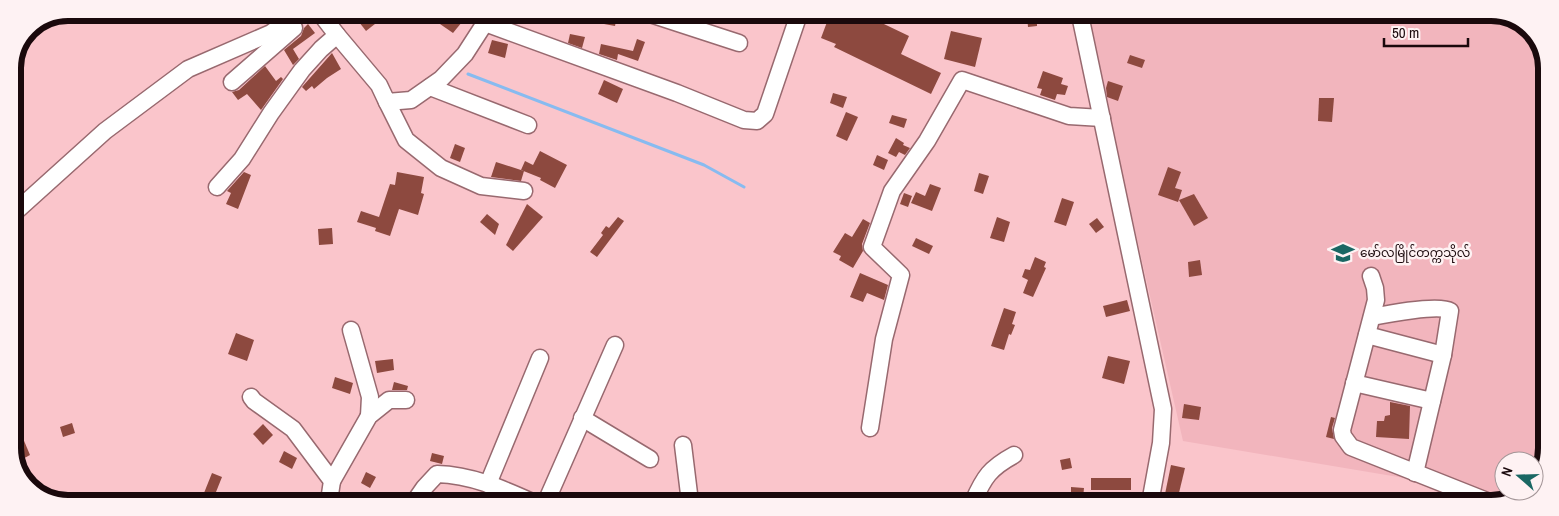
<svg xmlns="http://www.w3.org/2000/svg" width="1559" height="516" font-family="'Archivo Narrow','Noto Sans Myanmar',sans-serif">
<style>
.built{fill:#f2b5bd}
.lines{fill:none;stroke-linecap:round;stroke-linejoin:round}
.stream{stroke:#87bbf0;stroke-width:3}
.building{fill:#8d493f}
.minor-casing{stroke:#98696f;stroke-width:19}
.path{stroke:#b58b90;stroke-width:2;stroke-dasharray:2.5 2.5;stroke-linecap:butt}
.minor{stroke:#fff;stroke-width:16}
.labels{text-anchor:middle;stroke-width:5;stroke-linejoin:round;paint-order:stroke}
.poi-label{font-size:12px;fill:#1a090c;stroke:#fef2f3;text-anchor:start}
.rim{fill:none;stroke:#1a090c;stroke-width:6}
</style>
<rect width="100%" height="100%" fill="#fac5cb"/>
<!-- built -->
<polygon class="built" points="1086,15 1508,15 1535,34 1546,65 1544,465 1534,479 1534,461 1504,461 1504,491 1525,491 1524,492 1512,496 1183,441"/>
<g class="lines">
<!-- stream -->
<polyline class="stream" points="468,74 704,165 744,187"/>
</g>
<!-- building -->
<g class="building">
<polygon points="352,13 374,13 380,20 366,31"/>
<polygon points="447,13 450,13 462,22 453,33 440,24"/>
<polygon points="573,14 612,14 617,15 615,26 593,22 573,15"/>
<polygon points="830,14 863,14 909,36 901,54 941,73 931,94 834,47 836,44 821,38"/>
<polygon points="1027,16 1037,16 1037,26 1028,27"/>
<polygon points="308,24 315,33 293,49 299,59 293,65 284,50 301,36 304,28"/>
<polygon points="951,31 982,38 975,67 944,59"/>
<polygon points="570,34 585,37 582,48 568,43"/>
<polygon points="637,39 645,42 638,61 618,54 617,60 599,54 601,44 633,51"/>
<polygon points="492,40 508,44 505,58 488,53"/>
<polygon points="332,53 341,69 327,78 314,89 312,86 306,91 302,87"/>
<polygon points="1130,55 1145,60 1142,68 1127,63"/>
<polygon points="265,66 276,81 281,77 283,79 261,110 247,94 238,100 232,92 239,90"/>
<polygon points="1043,71 1063,78 1061,84 1068,86 1065,95 1057,94 1055,100 1040,95 1042,89 1037,88"/>
<polygon points="604,80 623,89 617,103 598,94"/>
<polygon points="1108,81 1123,86 1118,101 1107,97 1106,88"/>
<polygon points="833,93 847,97 843,108 830,103"/>
<polygon points="1319,98 1334,98 1332,122 1318,121"/>
<polygon points="846,112 858,117 847,141 836,136"/>
<polygon points="892,115 907,119 904,128 889,123"/>
<polygon points="896,138 904,143 903,145 910,148 905,155 899,152 896,157 888,153"/>
<polygon points="455,144 465,148 460,162 450,158"/>
<polygon points="540,151 567,165 555,188 540,180 541,178 521,170 525,161 533,165"/>
<polygon points="877,155 888,160 884,170 873,165"/>
<polygon points="496,162 524,171 521,181 491,177"/>
<polygon points="1168,167 1181,172 1175,188 1182,190 1178,202 1158,195"/>
<polygon points="244,172 251,175 238,209 226,204 231,193 227,191"/>
<polygon points="397,172 424,177 421,193 424,194 418,215 399,209 390,236 375,231 376,228 357,222 361,211 379,217 390,184 395,185"/>
<polygon points="979,173 989,176 983,194 974,191"/>
<polygon points="930,184 941,188 932,211 911,203 916,192 925,196"/>
<polygon points="904,193 912,196 908,207 900,204"/>
<polygon points="1194,194 1208,218 1194,226 1179,200"/>
<polygon points="1062,198 1074,202 1066,226 1054,222"/>
<polygon points="527,204 543,217 513,251 506,245"/>
<polygon points="487,214 499,224 495,235 480,222"/>
<polygon points="618,217 624,221 597,257 590,252 603,235 601,233 606,226 609,228"/>
<polygon points="997,217 1010,222 1004,242 990,238"/>
<polygon points="1097,218 1104,227 1096,233 1089,224"/>
<polygon points="863,219 870,223 862,244 863,251 853,268 839,260 841,256 833,252 845,233 852,237"/>
<polygon points="332,228 333,244 319,245 318,229"/>
<polygon points="916,238 933,246 929,254 912,246"/>
<polygon points="1035,257 1046,262 1044,267 1046,268 1033,297 1023,293 1028,280 1022,277 1025,269 1030,270"/>
<polygon points="1200,260 1202,275 1189,277 1188,262"/>
<polygon points="860,273 888,285 884,300 867,293 863,302 850,297"/>
<polygon points="1127,300 1130,311 1106,317 1103,306"/>
<polygon points="1004,308 1016,312 1012,324 1015,325 1011,335 1009,334 1004,350 991,346"/>
<polygon points="236,333 254,340 247,361 228,354"/>
<polygon points="1108,356 1130,361 1124,384 1102,378"/>
<polygon points="393,359 394,370 377,373 375,361"/>
<polygon points="335,377 353,383 350,394 332,388"/>
<polygon points="394,382 408,386 407,390 392,390"/>
<polygon points="1390,402 1410,406 1409,439 1376,437 1377,421 1384,421 1385,416 1390,415"/>
<polygon points="1184,404 1201,407 1199,420 1182,418"/>
<polygon points="1331,417 1335,418 1332,428 1334,439 1326,437"/>
<polygon points="72,423 75,433 63,437 60,427"/>
<polygon points="263,424 273,435 263,445 253,434"/>
<polygon points="22,436 30,455 17,462 13,451 13,440"/>
<polygon points="284,451 297,458 292,469 279,462"/>
<polygon points="432,453 444,456 442,464 430,461"/>
<polygon points="1070,458 1072,468 1062,470 1060,460"/>
<polygon points="1171,465 1185,468 1178,497 1165,494"/>
<polygon points="366,472 376,477 370,488 361,483"/>
<polygon points="212,473 222,477 214,497 204,493"/>
<rect x="1091" y="478" width="40" height="12"/>
<polygon points="1071,487 1084,488 1083,498 1071,497"/>
<polygon points="1029,492 1030,503 1017,503 1016,494"/>
</g>
<g class="lines">
<defs>
<g id="minor">
<polyline points="320,13 337,35 379,85 387,102 411,100 441,79 465,54 485,23 489,13"/>
<polyline points="650,14 739,43"/>
<polyline points="1080,15 1163,409 1161,443 1150,503"/>
<polyline points="485,23 677,93 744,120 757,121 765,114 799,14"/>
<polyline points="232,82 294,28"/>
<polyline points="430,87 528,125"/>
<polyline points="387,102 406,140 441,168 481,186 524,191"/>
<polyline points="217,187 242,159 271,113 302,70 321,49 337,35"/>
<polyline points="13,214 105,131 188,69 271,33 299,13"/>
<polyline points="1371,276 1375,288 1376,300 1342,430 1343,436 1351,447 1492,503"/>
<path d="M1372 317C1387 314 1439 304 1450 311L1443 355 1415 473"/>
<polyline points="351,330 370,397 369,416"/>
<polyline points="1367,335 1443,355"/>
<polyline points="1354,383 1432,401"/>
<polyline points="251,397 254,401 293,429 332,481 329,501"/>
<polyline points="582,418 650,459"/>
<polyline points="870,428 884,339 901,275 872,247 892,191 927,141 962,80 1069,116 1102,118"/>
<polyline points="683,445 690,502"/>
<polyline points="332,481 369,416 389,400 406,400"/>
<polyline points="488,484 540,358"/>
<path d="M415 501 424 488 437 474C471 475 501 488 532 502"/>
<polyline points="546,502 615,345"/>
<path d="M973 502C984 477 990 468 1014 455"/>
</g>
</defs>
<!-- minor casing -->
<use href="#minor" class="minor-casing"/>
<!-- path -->
<polyline class="path" points="13,126 23,117"/>
<!-- minor -->
<use href="#minor" class="minor"/>
</g>
<!-- icons -->
<defs>
<symbol id="university-bare" viewBox="-9 -9 18 18"><path d="M0-5L7-2L0 1L-7-2ZM-4 1L0 2.5L4 1V4Q0 6-4 4Z" fill="#1a6763" stroke="#fef2f3" stroke-width="2.5" paint-order="stroke"/></symbol>
</defs>
<g fill-rule="evenodd">
<use href="#university-bare" x="1327" y="237" width="32" height="32"/>
</g>
<g class="labels">
<!-- poi labels -->
<g class="poi-label">
<text x="1360" y="257">မော်လမြိုင်တက္ကသိုလ်</text>
</g>
</g>
<!-- crop -->
<path d="M0 0H1559V516H0ZM68 21H1491A47 47 0 0 1 1538 68V448A47 47 0 0 1 1491 495H68A47 47 0 0 1 21 448V68A47 47 0 0 1 68 21Z" fill="#fef2f3" fill-rule="evenodd"/>
<path class="rim" d="M68 21H1491A47 47 0 0 1 1538 68V448A47 47 0 0 1 1491 495H68A47 47 0 0 1 21 448V68A47 47 0 0 1 68 21Z"/>
<!-- north arrow -->
<g transform="translate(1519 476) rotate(290)"><circle r="24" fill="#fef2f3" stroke="#a39597"/>
<path d="M0-4L9 19L0 12L-9 19Z" fill="#1a6763"/>
<text y="-8" font-size="14" font-weight="bold" text-anchor="middle" fill="#1a090c">N</text>
</g>
<!-- scale -->
<path d="M1384 38v8h84v-8" fill="none" stroke="#1a090c" stroke-width="2.5"/>
<text x="1392" y="38" font-size="15" fill="#1a090c" stroke="#fef2f3" stroke-width="4" paint-order="stroke">50 m</text>
</svg>
